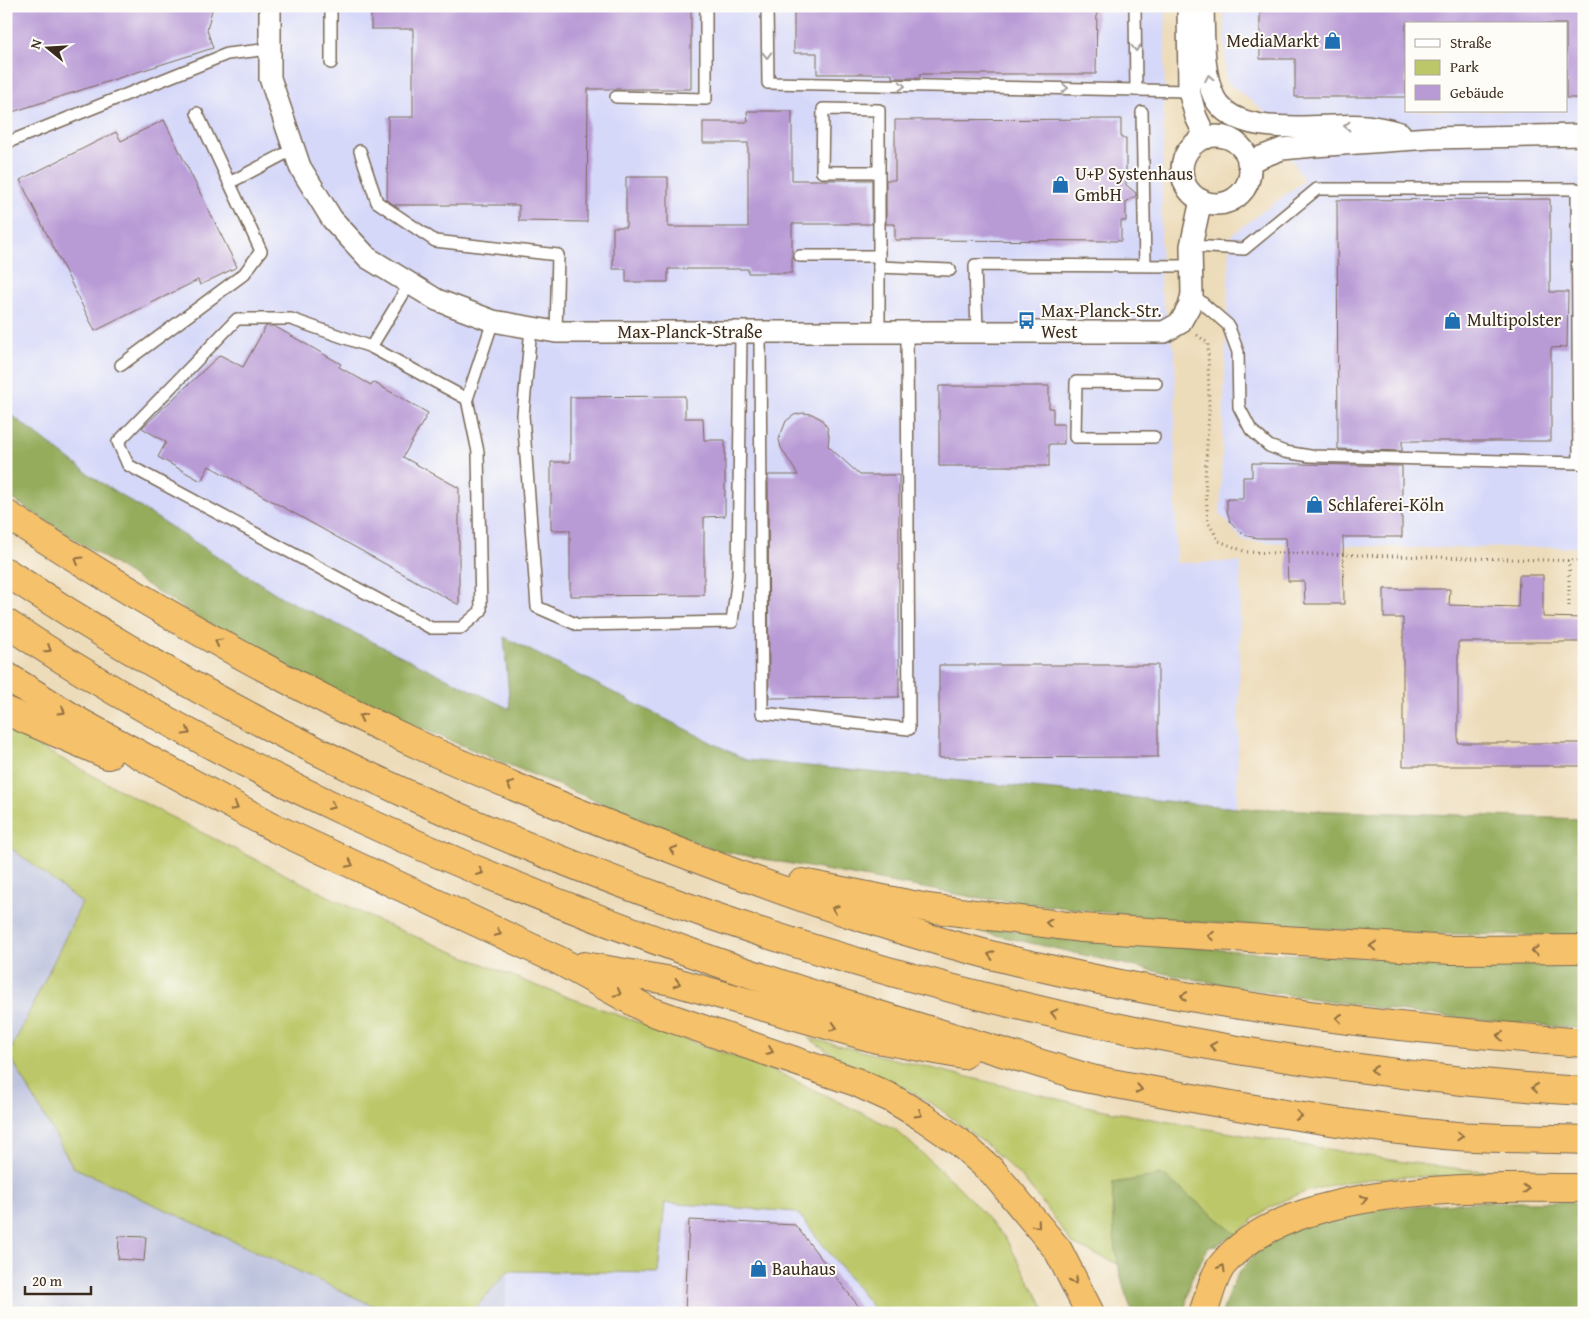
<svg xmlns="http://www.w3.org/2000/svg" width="1590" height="1319" font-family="'Gentium Book Plus',serif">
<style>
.built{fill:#d6d8f9;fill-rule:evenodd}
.industrial{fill:#bec3de}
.green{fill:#bbc768;stroke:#7b7843}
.forest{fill:#94ac5c;stroke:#686b3d}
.building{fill:#b89ad5}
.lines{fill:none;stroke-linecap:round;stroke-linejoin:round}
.service-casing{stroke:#796855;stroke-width:14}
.minor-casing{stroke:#796855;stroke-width:24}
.motorway-casing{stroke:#796855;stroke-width:30}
.path{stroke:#796855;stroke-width:3;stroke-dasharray:1 4;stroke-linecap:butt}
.service{stroke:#fff;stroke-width:11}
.minor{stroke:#fff;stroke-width:21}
.motorway{stroke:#f5c16b;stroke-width:28}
.oneway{stroke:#a79f9a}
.oneway2{stroke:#8f6e41}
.labels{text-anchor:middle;stroke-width:4;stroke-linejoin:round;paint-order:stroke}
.poi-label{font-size:18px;fill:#3b2a1e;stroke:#fdfcf7;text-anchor:start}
.street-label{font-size:18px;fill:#3b2a1e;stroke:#fdfcf7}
</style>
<rect width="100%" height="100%" fill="#fdfcf7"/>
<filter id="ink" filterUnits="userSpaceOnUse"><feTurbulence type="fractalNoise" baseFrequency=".02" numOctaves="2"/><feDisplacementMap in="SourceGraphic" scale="10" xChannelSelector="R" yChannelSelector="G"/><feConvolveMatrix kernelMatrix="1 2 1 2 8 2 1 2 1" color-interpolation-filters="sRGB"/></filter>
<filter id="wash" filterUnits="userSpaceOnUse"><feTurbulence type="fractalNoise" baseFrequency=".0096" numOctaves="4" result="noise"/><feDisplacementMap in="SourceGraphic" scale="20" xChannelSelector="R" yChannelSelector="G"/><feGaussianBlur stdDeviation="1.12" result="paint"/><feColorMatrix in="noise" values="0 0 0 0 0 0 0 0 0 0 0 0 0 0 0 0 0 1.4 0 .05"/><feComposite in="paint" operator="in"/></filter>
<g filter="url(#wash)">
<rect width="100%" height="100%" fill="#eddcba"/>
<!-- built -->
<g class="built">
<polygon points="6,6 1166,6 1160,288 1175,355 1176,563 1241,562 1237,808 746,760 504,637 510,709 283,598 94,478 6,411"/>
<path d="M1224 6H1584V547L1413 548 1243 541 1220 514 1230 236 1304 181 1264 111 1226 81ZM1406 24H1566V111H1406Z"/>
<polygon points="665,1203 797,1212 877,1313 505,1313 508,1271 658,1273"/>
</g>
<!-- industrial -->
<g class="industrial">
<polygon points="6,844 82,903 9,1054 389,1313 6,1313"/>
<polygon points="508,1271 505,1313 471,1313 490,1291"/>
</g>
<!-- green -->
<g class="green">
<polygon points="6,729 163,813 380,922 537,986 777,1072 895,1129 960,1188 1006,1239 1047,1313 877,1313 797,1212 665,1203 658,1273 508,1271 471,1313 389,1313 73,1167 9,1054 82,903 6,844"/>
<path d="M808 1038 1099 1109 1196 1127 1404 1162 1470 1170 1515 1172V1178C1434 1176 1294 1165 1238 1235L1163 1176 1113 1183 1112 1212 1118 1264 1072 1244 1052 1215 1024 1180 986 1144 940 1109 907 1089 843 1061Z"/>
</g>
<!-- forest -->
<g class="forest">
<polygon points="6,411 94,478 283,598 510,709 504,637 746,760 1237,808 1584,819 1584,934 1555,936 1403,933 1190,922 972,897 715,850 345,697 197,617 6,495"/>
<polygon points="951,925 1248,952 1502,964 1584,963 1584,1029 1412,1013 1248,989 1181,977"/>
<path d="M1163 1175 1238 1235 1208 1248 1191 1279 1184 1313H1133C1115 1273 1112 1227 1113 1183Z"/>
<polygon points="1470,1202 1584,1202 1584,1313 1222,1313 1230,1289 1237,1276 1256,1252 1276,1237 1332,1212"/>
</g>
<g id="blocks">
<!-- building -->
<g class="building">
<polygon points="15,6 213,6 207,30 213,48 6,114 6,9"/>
<polygon points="371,6 691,6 691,89 588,89 587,222 519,221 519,205 394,205 387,200 388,117 413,117 413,29 371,29"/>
<polygon points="794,6 1097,6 1096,74 920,74 920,78 892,78 892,74 817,74 817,53 794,53"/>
<polygon points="1260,6 1584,6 1584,98 1566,98 1566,24 1406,24 1406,97 1295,97 1295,59 1260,59"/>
<polygon points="747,111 792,111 792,180 872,180 872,224 792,224 792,273 748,273 748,269 668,269 668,282 626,282 626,269 613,269 613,227 626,227 626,177 668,177 668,227 748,227 748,143 703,143 703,122 748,122"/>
<polygon points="1121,119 1121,138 1126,138 1126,185 1136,193 1136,196 1126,202 1126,221 1121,221 1121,241 895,240 895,224 886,224 886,180 895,180 895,120"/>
<polygon points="164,120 237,267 200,285 198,280 95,331 20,180 116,132 121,141"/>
<polygon points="1550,199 1550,292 1568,292 1567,347 1551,348 1551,441 1402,441 1402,451 1338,449 1337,200"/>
<polygon points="266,326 274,326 341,364 339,367 371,385 373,382 428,413 403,457 459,488 459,605 209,466 201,481 158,457 166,442 142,428 220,355 243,367"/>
<polygon points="939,386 1049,386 1049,408 1053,408 1053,424 1064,424 1064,444 1049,444 1049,466 939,466"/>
<polygon points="685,396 685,418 703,418 704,440 725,440 725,516 704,517 704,595 570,596 570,530 551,530 551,462 570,462 570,397"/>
<polygon points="803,413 812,414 821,419 827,427 829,436 828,446 860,475 899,475 899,697 769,698 768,475 798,475 781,448 779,439 786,421 794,415"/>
<polygon points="1252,463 1402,466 1402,537 1343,537 1344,604 1305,604 1304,581 1288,581 1286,538 1258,538 1247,536 1238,530 1230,521 1227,511 1227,499 1243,499 1243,477 1252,477"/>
<polygon points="1519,575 1543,575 1543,617 1584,618 1584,642 1458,642 1458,743 1584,743 1584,766 1403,766 1403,618 1384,618 1384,589 1450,589 1449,605 1518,607"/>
<polygon points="939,665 1158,665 1158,757 939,758"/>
<polygon points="689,1220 795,1225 864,1313 685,1313"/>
<polygon points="119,1236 146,1237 144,1261 118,1259"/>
</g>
</g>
</g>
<g filter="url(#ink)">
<use href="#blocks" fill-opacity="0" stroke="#796855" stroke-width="1"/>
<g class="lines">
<defs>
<g id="service">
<polyline points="331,6 331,63"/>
<polyline points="767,6 768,83 1189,91"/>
<polyline points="1135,6 1136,90"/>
<polyline points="616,97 706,99 706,6"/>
<polyline points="1142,112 1145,265"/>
<polyline points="6,143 227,54 270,49"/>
<polyline points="360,151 377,202 435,241 558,255 556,332"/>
<polyline points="229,183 294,149"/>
<polyline points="1191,246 1244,249 1317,189 1577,189 1579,463 1584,464"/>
<polyline points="800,256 879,256"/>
<polyline points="879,267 950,270"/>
<polyline points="1192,294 1228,325 1238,352 1239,407 1251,430 1269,446 1285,452 1310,456 1579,463"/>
<polyline points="531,328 523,415 537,607 578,625 732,622 738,576 741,332"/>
<polyline points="760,332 762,713 909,729 907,332"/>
<polyline points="879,332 879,110 823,109 822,172 879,172"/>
<polyline points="977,332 975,265 1191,266"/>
<polyline points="371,347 410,283"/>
<polyline points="121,365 244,274 261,251 197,113"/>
<polyline points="467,399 478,452 481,611 461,628 431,628 128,465 118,442 237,319 291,319 371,347 467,399 493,321"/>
<polyline points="1154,437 1075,437 1076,382 1156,383"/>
</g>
<g id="minor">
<polyline points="270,6 270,78 300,167 332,219 368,258 437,300 493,321 556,332 1164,332 1180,323 1189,307 1192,294 1191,246 1201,200"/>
<polyline points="1188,6 1189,91 1196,117 1206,138"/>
<path d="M1203 6C1204 35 1202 71 1214 97 1236 142 1326 122 1366 126 1377 127 1389 130 1400 133"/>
<circle cx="1216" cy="170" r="34"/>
<polyline points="1248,162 1282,149 1314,146 1430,138 1584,135"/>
</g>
<g id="motorway">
<path d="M6 514C139 600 276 679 419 745 504 784 590 818 677 851 796 897 916 939 1040 967 1218 1008 1401 1029 1584 1043"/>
<path d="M6 572C404 835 893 1009 1366 1069 1438 1079 1511 1087 1584 1091"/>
<path d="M6 623C225 768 465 873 711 960 836 1004 964 1040 1091 1079"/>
<polyline points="6,676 81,723 275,828 560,961 650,1011 856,1082 891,1098 923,1117 959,1142 993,1172 1058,1250 1090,1313"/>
<polyline points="6,711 108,755"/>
<polyline points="802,883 928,908 1082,928 1451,950 1584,949"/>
<polyline points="584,966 672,981 877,1039 963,1055"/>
<path d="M1074 1076C1197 1099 1319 1123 1444 1135 1490 1139 1537 1138 1584 1140"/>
<path d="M1203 1313C1209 1298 1213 1276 1223 1264 1291 1182 1484 1187 1584 1188"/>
</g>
</defs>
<!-- service casing -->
<use href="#service" class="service-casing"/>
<!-- minor casing -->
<use href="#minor" class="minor-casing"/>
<!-- motorway casing -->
<use href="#motorway" class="motorway-casing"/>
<!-- path -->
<g class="path">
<polyline points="1197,335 1208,343 1209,410 1205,479 1208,522 1219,541 1246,552 1584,561"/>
<polyline points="1569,560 1569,608"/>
</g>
<!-- service -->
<use href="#service" class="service"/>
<!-- minor -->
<use href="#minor" class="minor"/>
<!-- motorway -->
<use href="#motorway" class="motorway"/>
</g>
<!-- one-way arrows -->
<defs><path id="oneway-chevron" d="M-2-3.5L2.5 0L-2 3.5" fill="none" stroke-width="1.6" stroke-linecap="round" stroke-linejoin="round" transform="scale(1.25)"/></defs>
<g class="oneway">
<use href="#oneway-chevron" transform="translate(1136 48) rotate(89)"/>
<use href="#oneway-chevron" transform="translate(767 55) rotate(89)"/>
<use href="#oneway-chevron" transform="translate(1209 78) rotate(-100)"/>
<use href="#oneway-chevron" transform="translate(902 86) rotate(1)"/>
<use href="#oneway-chevron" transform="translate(1065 88) rotate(1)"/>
<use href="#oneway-chevron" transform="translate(1347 126) rotate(-180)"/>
</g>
<g class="oneway2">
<use href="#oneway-chevron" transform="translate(78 560) rotate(-149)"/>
<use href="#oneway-chevron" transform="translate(218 642) rotate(-151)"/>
<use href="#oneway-chevron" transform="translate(48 649) rotate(32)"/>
<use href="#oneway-chevron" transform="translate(62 711) rotate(32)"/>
<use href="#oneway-chevron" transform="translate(362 717) rotate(-154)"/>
<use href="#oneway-chevron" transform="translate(187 732) rotate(29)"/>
<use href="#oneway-chevron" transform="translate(510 785) rotate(-156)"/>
<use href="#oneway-chevron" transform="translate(332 806) rotate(25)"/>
<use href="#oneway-chevron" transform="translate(235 807) rotate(28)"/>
<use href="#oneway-chevron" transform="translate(673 850) rotate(-159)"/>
<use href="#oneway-chevron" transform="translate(350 864) rotate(26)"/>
<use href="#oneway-chevron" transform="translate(480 872) rotate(23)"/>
<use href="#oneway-chevron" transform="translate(835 909) rotate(-160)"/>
<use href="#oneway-chevron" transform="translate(1049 923) rotate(-173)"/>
<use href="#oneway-chevron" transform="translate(498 933) rotate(25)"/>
<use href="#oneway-chevron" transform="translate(1211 936) rotate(-176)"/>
<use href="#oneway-chevron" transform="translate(1373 946) rotate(-176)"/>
<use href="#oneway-chevron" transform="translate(1535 951) rotate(-180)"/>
<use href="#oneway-chevron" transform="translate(991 955) rotate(-166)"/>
<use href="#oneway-chevron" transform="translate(677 983) rotate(15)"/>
<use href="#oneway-chevron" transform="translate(618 993) rotate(29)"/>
<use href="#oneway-chevron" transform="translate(1184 996) rotate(-170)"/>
<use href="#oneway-chevron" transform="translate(1054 1013) rotate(-167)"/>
<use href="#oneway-chevron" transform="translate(1339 1018) rotate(-173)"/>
<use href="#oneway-chevron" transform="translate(834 1027) rotate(16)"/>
<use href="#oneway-chevron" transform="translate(1500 1036) rotate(-174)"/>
<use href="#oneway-chevron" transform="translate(1213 1046) rotate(-171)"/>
<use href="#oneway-chevron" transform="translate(770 1051) rotate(20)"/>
<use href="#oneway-chevron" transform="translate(1374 1070) rotate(-173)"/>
<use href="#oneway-chevron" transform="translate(1535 1088) rotate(-174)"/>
<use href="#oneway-chevron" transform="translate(1139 1089) rotate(11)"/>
<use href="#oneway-chevron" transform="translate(919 1114) rotate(31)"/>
<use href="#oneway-chevron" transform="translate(1299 1116) rotate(9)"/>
<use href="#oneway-chevron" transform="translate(1460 1136) rotate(2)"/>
<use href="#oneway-chevron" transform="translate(1526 1189) rotate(-2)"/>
<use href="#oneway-chevron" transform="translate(1364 1199) rotate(-12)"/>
<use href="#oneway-chevron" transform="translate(1037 1225) rotate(50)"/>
<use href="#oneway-chevron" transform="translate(1222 1268) rotate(-60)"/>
<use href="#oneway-chevron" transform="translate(1074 1281) rotate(63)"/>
</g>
</g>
<!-- icons -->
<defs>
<symbol id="shop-bare" viewBox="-9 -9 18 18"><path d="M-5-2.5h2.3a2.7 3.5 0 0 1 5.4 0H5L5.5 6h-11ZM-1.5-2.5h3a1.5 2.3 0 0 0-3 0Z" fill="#1f6fb2" stroke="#fdfcf7" stroke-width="2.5" paint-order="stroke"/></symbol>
<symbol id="bus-bare" viewBox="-9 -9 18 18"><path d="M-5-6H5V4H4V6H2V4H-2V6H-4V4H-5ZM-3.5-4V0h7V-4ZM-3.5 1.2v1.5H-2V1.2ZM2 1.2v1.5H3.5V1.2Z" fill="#1f6fb2" stroke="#fdfcf7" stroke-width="2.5" paint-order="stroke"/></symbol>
</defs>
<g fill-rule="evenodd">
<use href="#shop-bare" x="1320" y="28" width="25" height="25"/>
<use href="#shop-bare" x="1048" y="172" width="25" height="25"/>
<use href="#shop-bare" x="1440" y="308" width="25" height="25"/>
<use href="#bus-bare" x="1014" y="308" width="25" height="25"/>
<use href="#shop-bare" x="1302" y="492" width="25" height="25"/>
<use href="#shop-bare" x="746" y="1256" width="25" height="25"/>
</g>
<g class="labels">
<!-- poi labels -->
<g class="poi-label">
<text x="1319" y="47" text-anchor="end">MediaMarkt</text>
<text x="1075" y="180">U+P Systenhaus<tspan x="1075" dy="21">GmbH</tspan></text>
<text x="1041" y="317">Max-Planck-Str.<tspan x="1041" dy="21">West</tspan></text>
<text x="1467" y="326">Multipolster</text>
<text x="1328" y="511">Schlaferei-Köln</text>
<text x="772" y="1275">Bauhaus</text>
</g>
<!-- street labels -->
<g class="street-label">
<text x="690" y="338">Max-Planck-Straße</text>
</g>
</g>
<!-- margin -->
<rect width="1590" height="1319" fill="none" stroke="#fdfcf7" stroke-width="25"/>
<!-- legend -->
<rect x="1405" y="22" width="162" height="90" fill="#fdfcf7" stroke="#afa8a0"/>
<rect x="1415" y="39" width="25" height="8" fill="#ffffff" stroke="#afa8a0"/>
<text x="1450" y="48" font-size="15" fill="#3b2a1e">Straße</text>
<rect x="1415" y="60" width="25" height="15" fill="#bbc768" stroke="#afa8a0"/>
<text x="1450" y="72" font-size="15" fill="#3b2a1e">Park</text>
<rect x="1415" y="85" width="25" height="15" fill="#b89ad5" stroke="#afa8a0"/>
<text x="1450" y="98" font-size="15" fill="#3b2a1e">Gebäude</text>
<!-- north arrow -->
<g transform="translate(48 48) rotate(288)" stroke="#fdfcf7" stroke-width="4" paint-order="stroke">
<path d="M0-4L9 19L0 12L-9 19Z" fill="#3b2a1e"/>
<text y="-8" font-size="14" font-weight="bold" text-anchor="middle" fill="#3b2a1e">N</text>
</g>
<!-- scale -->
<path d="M25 1286v8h66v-8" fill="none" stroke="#3b2a1e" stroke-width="2.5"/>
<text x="32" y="1286" font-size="15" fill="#3b2a1e" stroke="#fdfcf7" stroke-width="4" paint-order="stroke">20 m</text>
</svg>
